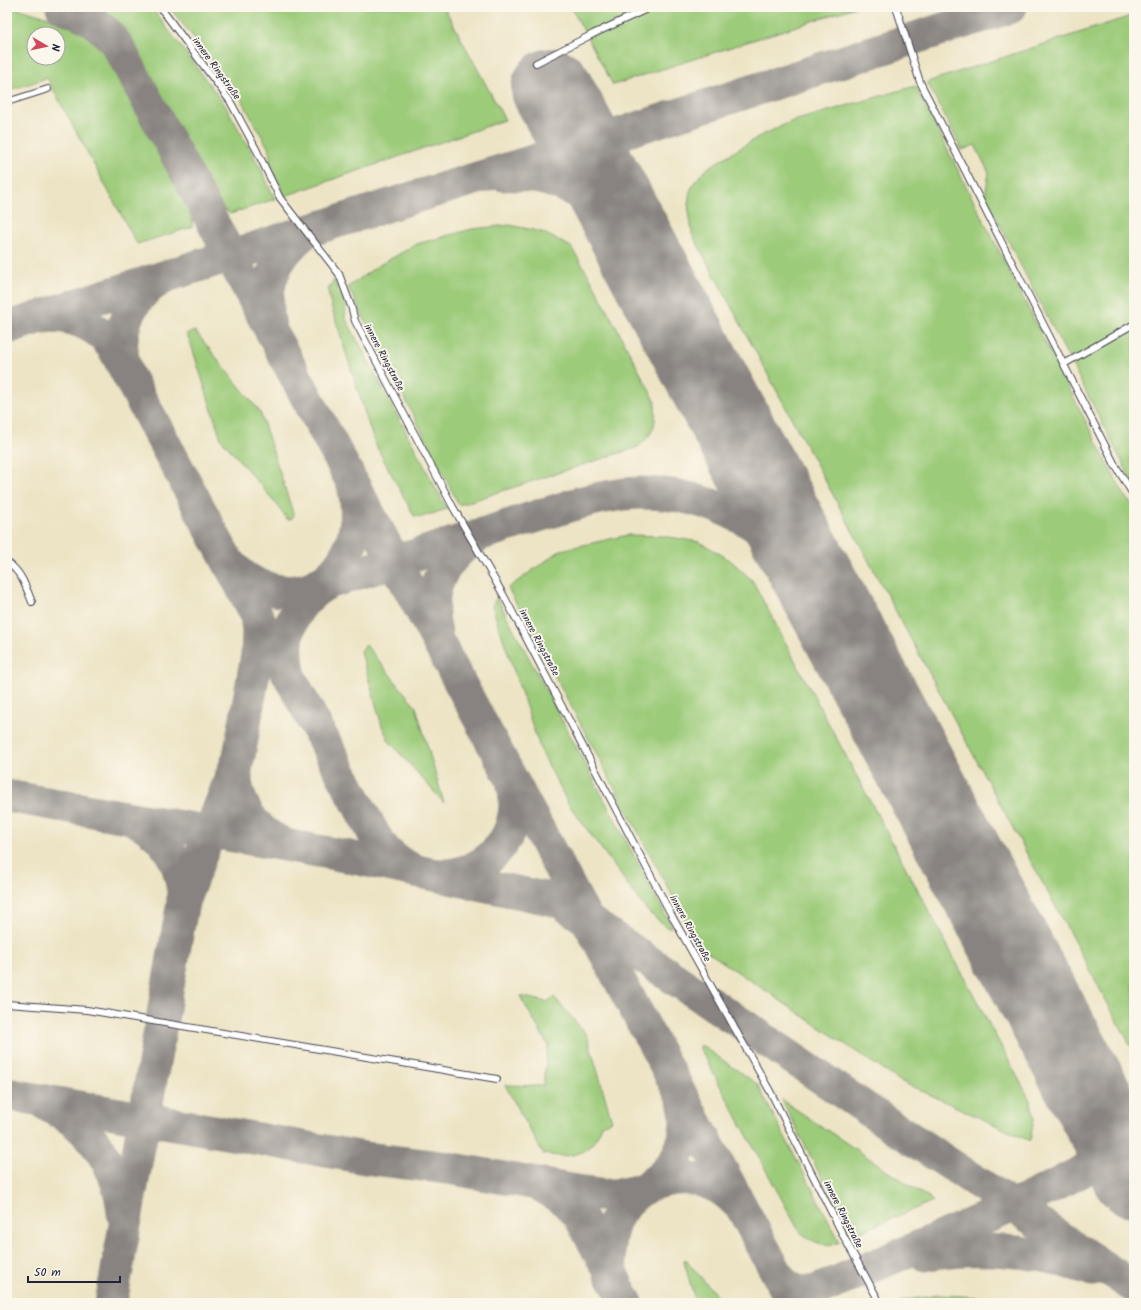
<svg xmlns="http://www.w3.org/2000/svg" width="1141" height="1310" font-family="Kalam,sans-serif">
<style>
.green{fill:#9ccb79;stroke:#5f765a;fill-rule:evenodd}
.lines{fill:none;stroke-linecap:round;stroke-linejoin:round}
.taxiway{stroke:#888380;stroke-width:33}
.runway{stroke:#888380;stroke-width:82}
.service-casing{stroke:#403f50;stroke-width:8}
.service{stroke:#fff;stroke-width:6}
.labels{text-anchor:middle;stroke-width:4;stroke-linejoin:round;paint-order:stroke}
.street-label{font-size:10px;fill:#22223b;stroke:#fbf7ec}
</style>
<rect width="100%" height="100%" fill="#fbf7ec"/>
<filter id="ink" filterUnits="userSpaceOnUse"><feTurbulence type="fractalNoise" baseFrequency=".025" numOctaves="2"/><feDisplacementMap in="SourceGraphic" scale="8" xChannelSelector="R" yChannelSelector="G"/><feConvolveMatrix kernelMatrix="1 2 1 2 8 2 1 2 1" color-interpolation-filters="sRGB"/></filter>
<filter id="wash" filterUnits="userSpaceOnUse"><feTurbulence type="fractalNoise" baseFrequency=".012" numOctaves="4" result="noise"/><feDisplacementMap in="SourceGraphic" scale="16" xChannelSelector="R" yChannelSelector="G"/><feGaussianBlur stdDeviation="0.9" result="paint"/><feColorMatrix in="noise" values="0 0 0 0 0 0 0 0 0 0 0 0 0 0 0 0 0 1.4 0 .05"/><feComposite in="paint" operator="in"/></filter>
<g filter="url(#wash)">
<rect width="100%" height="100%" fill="#ede4c5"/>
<!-- green -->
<g class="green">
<path d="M7 7H12L61 21 84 31 96 40 125 84 191 207 193 215 192 227 137 244 47 78 7 91ZM34 34H58V58H34Z"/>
<path d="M92 7H151L225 105 260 167 275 199 230 214C217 203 211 194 203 180L120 29 105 15Z"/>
<polygon points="169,7 444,7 505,120 285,196 271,169 269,149 239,96 227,79"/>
<polygon points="571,7 856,7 613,85"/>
<polygon points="1134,15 1134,485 985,196 989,173 975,145 962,150 927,82"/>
<polygon points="915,86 1109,467 1126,498 1134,507 1134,1052 692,234 688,203 690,191 695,181 709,167 760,136 790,122"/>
<path d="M510 225 542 232 571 247 591 279 655 401C656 424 656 431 638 447L459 505 348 287 376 267 417 244 472 229Z"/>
<polygon points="334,280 346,306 345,317 447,509 422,517 414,516 374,442 330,302 328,290"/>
<polygon points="195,331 260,412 294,516 291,519 287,519 278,506 221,439 190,341 186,334"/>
<polygon points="628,535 663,536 700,542 730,560 752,580 1031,1102 1034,1119 1030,1141 900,1081 699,946 508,588 561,550"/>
<polygon points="497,597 497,598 672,927 668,928 648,912 569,805 541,751 492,606"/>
<polygon points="366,645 416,707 444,803 389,741 382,726 361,652 363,648"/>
<path d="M520 996 547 1002 554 997 587 1035 612 1121 602 1125C592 1155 573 1159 543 1154L505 1085 543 1086 548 1045Z"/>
<path d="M701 1045 757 1084 840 1242C823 1248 812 1242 799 1231L699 1047Z"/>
<polygon points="782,1100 933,1201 851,1236"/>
<polygon points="686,1260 723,1303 696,1303 684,1262 684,1261"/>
<polygon points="937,1295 982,1297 1012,1303 901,1303 900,1301"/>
</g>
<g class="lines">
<!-- taxiway -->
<g class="taxiway">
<path d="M62 7C87 14 105 27 119 48L793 1303"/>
<path d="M503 175C563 172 613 208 642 258"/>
<path d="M44 317C63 314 86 321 101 334 107 339 111 345 115 351L375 836C379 842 383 848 388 853 427 891 492 878 511 827 516 812 516 796 512 782"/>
<path d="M270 326C262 287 274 257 305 233"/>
<polyline points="7,328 91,300 415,197 582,146 1011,7"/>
<path d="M126 369C114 335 128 298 160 280"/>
<path d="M232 565C241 576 254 584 267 588 327 607 367 544 354 491"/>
<path d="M309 589 579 503C594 499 609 496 624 494 682 488 742 509 784 549 803 566 817 588 830 610"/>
<path d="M436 633C426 592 441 562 475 538"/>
<path d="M289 671C281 633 293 603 326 584"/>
<path d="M237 764C231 798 253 830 282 843"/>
<polyline points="7,796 335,854 559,901 742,1024 889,1124 980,1184 1134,1287"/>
<path d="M134 820C167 835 184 867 183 902"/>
<path d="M7 1094 365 1158 448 1168 599 1195C614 1196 628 1194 643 1189"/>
<path d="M48 1106C90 1125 119 1167 123 1213"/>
<path d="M650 1185C683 1173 714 1177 738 1204"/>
<polyline points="543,1187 565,1201 578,1214 627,1303"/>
<path d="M925 1255C961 1247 1002 1249 1039 1255 1057 1258 1075 1265 1093 1270"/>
<path d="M779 1277C789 1290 800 1294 816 1291L1013 1206 1050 1188 1134 1144"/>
<path d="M615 1280C603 1250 609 1216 635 1195 645 1186 657 1182 666 1171 684 1152 690 1126 683 1100"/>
<polyline points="111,1303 183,902 239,756 257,655 258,630 256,617"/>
</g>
<!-- runway -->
<polyline class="runway" points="552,89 1134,1176"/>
</g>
</g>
<g filter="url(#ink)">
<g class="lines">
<defs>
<g id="service">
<polyline points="160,7 230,101 256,149 280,198 339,274 351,306 355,321 453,507 504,596 673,918 771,1093 845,1239 880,1303"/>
<polyline points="896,7 920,82 1115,465 1134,496"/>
<polyline points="536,63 593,34 651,7"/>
<polyline points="7,102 48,89"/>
<polyline points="1064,364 1134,324"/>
<path d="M7 562C22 573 25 585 32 602"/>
<polyline points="7,1004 87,1010 497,1079"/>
</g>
</defs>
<!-- service casing -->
<use href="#service" class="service-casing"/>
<!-- service -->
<use href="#service" class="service"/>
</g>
</g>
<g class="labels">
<!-- street labels -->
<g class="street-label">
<text transform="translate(217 68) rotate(54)" y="4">innere Ringstraße</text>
<text transform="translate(385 357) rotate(62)" y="4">innere Ringstraße</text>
<text transform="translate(540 642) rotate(62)" y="4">innere Ringstraße</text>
<text transform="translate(691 928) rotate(61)" y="4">innere Ringstraße</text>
<text transform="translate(844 1214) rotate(63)" y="4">innere Ringstraße</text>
</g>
</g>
<!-- margin -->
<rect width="1141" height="1310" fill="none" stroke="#fbf7ec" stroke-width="24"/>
<!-- north arrow -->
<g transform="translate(46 46) rotate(99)"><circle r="19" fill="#fbf7ec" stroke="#a4a2a5"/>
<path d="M0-3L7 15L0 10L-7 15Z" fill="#d1495b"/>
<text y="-6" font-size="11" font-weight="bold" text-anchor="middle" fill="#22223b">N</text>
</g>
<!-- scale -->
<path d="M28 1276v6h92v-6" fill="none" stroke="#22223b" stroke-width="2"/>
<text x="34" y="1276" font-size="12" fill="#22223b" stroke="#fbf7ec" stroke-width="3" paint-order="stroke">50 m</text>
</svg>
